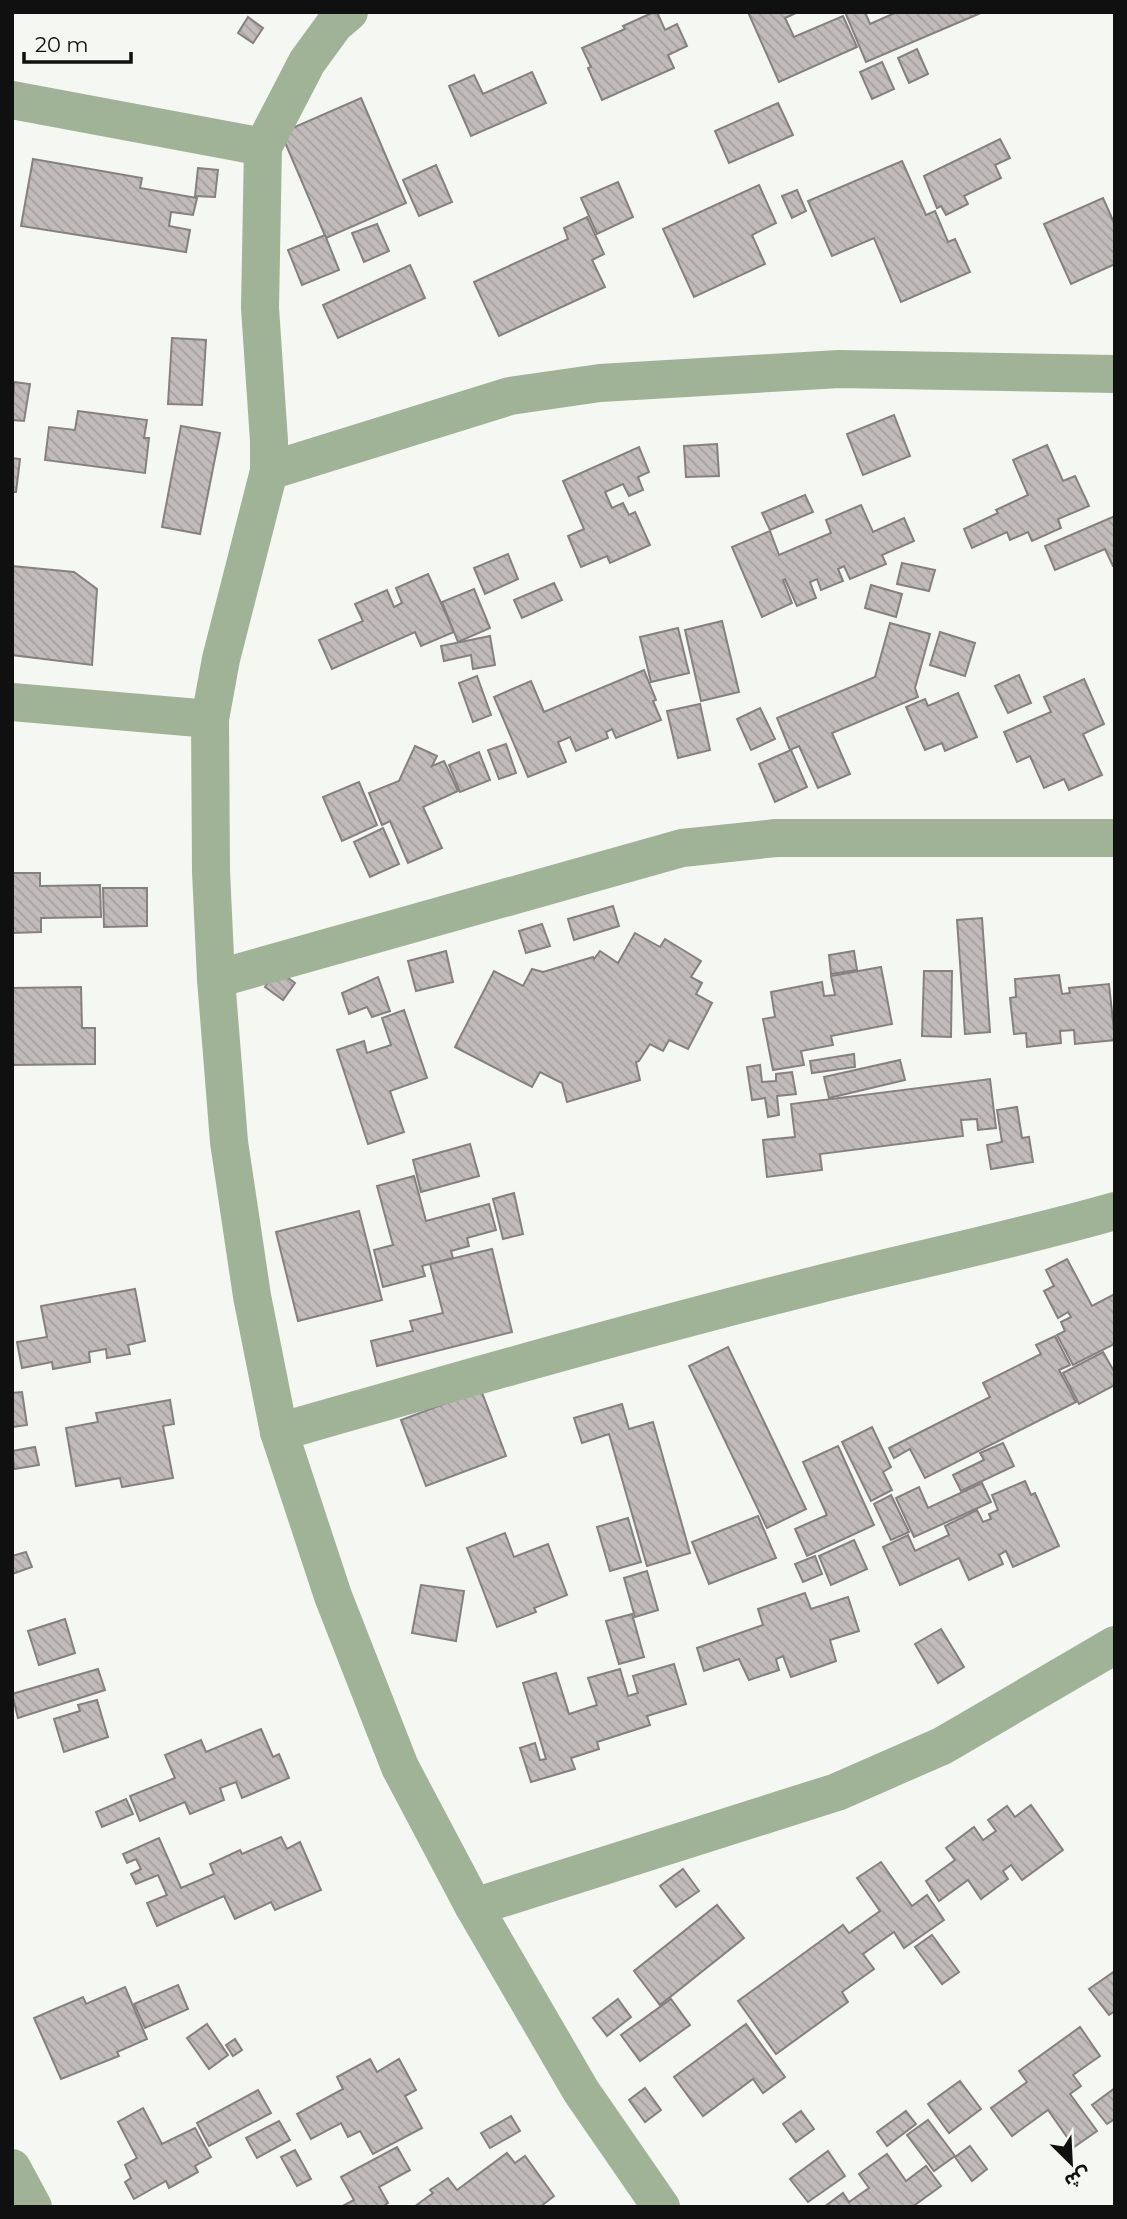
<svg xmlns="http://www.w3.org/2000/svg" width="1127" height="2219" font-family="Montserrat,'Noto Sans Arabic',sans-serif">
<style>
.building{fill:url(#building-back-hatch);stroke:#868081;stroke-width:2}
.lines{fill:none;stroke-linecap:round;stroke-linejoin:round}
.minor{stroke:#a0b396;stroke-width:38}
</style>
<defs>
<pattern id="building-back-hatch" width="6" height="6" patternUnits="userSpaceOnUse" patternTransform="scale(1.75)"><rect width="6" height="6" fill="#c1bbbb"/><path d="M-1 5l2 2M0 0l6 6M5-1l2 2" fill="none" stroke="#a5a0a0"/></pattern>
</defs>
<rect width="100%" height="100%" fill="#f4f7f2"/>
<!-- building -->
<g class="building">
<polygon points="654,12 657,12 665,30 677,24 687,46 668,55 674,68 602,100 588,68 591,67 582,48 625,29 623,26"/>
<polygon points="748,12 798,12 785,18 794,37 843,16 857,47 779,82"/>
<polygon points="845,12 865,12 870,24 897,12 983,12 866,62"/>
<polygon points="248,17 263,28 253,43 238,33"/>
<polygon points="917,49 928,74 909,83 898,58"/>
<polygon points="882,62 894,89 872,99 860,72"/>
<polygon points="532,72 546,103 471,136 449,86 474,75 483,94"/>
<polygon points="361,98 406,203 326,238 281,133"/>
<polygon points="778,103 793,135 729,163 715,131"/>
<polygon points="1000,139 1010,158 995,165 1001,178 964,196 968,204 946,215 941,206 937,208 924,176"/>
<polygon points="33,159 142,178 140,188 197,198 193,215 171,212 169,226 190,230 186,252 21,226"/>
<polygon points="902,161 926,215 935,211 948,242 955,239 970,272 901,302 874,238 832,256 808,201"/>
<polygon points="436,165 452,202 419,216 403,180"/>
<polygon points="198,168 218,170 215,197 195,196"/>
<polygon points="618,182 633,217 597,234 581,198"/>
<polygon points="759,185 776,223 752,235 765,264 694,297 663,229"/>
<polygon points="797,190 806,211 792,218 782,196"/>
<polygon points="1103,198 1115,225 1115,264 1071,284 1044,224"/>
<polygon points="587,217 604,254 592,260 605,287 499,336 474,282 568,239 564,228"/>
<polygon points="377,224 389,251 364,262 352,233"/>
<polygon points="325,235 339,270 302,285 288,250"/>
<polygon points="410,265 425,298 338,338 323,305"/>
<polygon points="172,338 206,340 202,405 168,404"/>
<polygon points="14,382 30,384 24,421 12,420"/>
<polygon points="78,411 147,420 144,438 149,438 145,473 45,460 49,427 75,430"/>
<polygon points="894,415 910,456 863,475 847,434"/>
<polygon points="181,426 220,433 200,534 162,527"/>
<polygon points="717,444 719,476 686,477 684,446"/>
<polygon points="1047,445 1063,481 1075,476 1089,506 1058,519 1061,528 1032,541 1028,532 1010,540 1007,532 972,548 964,529 998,513 996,510 1028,495 1013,460"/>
<polygon points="639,447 649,472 638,477 643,490 629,496 623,484 605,492 612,508 623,503 629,515 635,512 650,545 610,563 607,556 581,567 568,536 584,529 563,481"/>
<polygon points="12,458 20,459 16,492 12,492"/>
<polygon points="805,495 813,512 770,530 762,513"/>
<polygon points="861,505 873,532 904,518 914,541 882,555 886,564 850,579 844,566 838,569 843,581 821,590 817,579 810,582 816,598 797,606 785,579 783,580 792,603 762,617 732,547 770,531 779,555 831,533 826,520"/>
<polygon points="1115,516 1115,566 1113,566 1105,549 1055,570 1045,546"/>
<polygon points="508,554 518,579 485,594 474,568"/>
<polygon points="902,563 935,570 929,591 897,584"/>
<polygon points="12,566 74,572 97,589 92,665 12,655"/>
<polygon points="428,574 454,632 421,646 415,632 332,669 319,640 363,621 355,604 387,590 394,607 402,603 396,588"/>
<polygon points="554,583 562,600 522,618 514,600"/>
<polygon points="871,585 902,594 896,617 865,608"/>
<polygon points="474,589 490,628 458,642 442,602"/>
<polygon points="722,621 739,692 701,701 685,630"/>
<polygon points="890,623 930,634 915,688 918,697 832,733 850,774 818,788 799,746 790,750 777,718 875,677"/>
<polygon points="678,628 689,673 651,682 640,637"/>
<polygon points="940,632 975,643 965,676 930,665"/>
<polygon points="490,636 495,665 473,669 471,655 444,661 441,646"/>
<polygon points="644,670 656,700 653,701 661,720 616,738 612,729 606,732 608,738 576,751 570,737 558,742 566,762 528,777 494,697 531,681 544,712"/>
<polygon points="1019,675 1031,703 1008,713 995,686"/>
<polygon points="477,676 491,715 473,722 459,683"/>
<polygon points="1084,679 1104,724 1083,734 1102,775 1069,790 1064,779 1044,788 1030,756 1017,762 1004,732 1051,712 1044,697"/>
<polygon points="958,693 977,737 945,751 942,743 925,750 906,707 925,699 928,706"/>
<polygon points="700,704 710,750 678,758 667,711"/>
<polygon points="760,708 775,739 751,750 737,719"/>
<polygon points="506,744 516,773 499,779 488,750"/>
<polygon points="415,746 437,756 432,766 444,761 458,791 423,807 442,848 408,863 390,821 382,825 369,793 399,781"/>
<polygon points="791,750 807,787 775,802 759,764"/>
<polygon points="479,752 490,780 460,792 449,765"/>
<polygon points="359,782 377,825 342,841 323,797"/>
<polygon points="383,828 399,864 370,877 354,842"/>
<polygon points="12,873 40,873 40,886 100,885 101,917 41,918 41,932 12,933"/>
<polygon points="103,888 147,888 147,926 104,927"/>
<polygon points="613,906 619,926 574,940 568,919"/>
<polygon points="982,918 990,1032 965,1034 957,920"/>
<polygon points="542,924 550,946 526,953 519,931"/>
<polygon points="635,933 660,947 665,939 701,961 691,977 702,983 696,994 712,1003 688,1049 669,1040 663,1051 650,1044 639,1061 636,1062 640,1080 567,1102 562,1083 540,1072 532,1087 455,1047 494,971 523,986 532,969 543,972 593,957 594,959 600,951 618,963"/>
<polygon points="446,951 453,982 416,991 408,961"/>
<polygon points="854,951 857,970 831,974 829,955"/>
<polygon points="881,967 892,1024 831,1036 833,1045 801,1051 804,1065 773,1070 763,1019 775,1017 771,992 822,982 824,996 835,995 831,976"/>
<polygon points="277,970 295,983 283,1000 265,987"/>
<polygon points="924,971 952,971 951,1037 922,1036"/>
<polygon points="1059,975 1062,994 1070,993 1069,988 1109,984 1115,1040 1075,1044 1074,1030 1060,1031 1061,1043 1027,1047 1026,1033 1014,1034 1010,998 1016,997 1015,979"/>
<polygon points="378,977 390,1011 372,1017 367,1007 349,1014 342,993"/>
<polygon points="81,987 82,1028 95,1028 95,1064 12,1065 12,988"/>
<polygon points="404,1010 427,1078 390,1091 404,1132 368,1144 337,1050 364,1041 367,1053 391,1045 382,1018"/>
<polygon points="854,1054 855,1067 812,1073 810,1061"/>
<polygon points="900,1060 905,1080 829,1098 824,1077"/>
<polygon points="760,1065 762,1082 776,1081 776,1074 792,1072 796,1094 777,1096 779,1115 768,1117 765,1098 752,1100 747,1067"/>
<polygon points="990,1079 996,1128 978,1130 977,1119 961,1120 963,1136 820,1154 822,1170 767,1177 763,1140 795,1137 791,1104"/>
<polygon points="1017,1107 1022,1138 1029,1137 1033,1162 991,1169 987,1145 1002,1142 997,1110"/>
<polygon points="470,1144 479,1176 421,1192 413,1160"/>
<polygon points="414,1176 426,1221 489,1204 496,1230 467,1238 469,1246 451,1251 453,1258 422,1266 425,1276 383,1287 374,1250 393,1245 377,1186"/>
<polygon points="514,1193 523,1234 503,1239 493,1199"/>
<polygon points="359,1211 382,1300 298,1321 276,1232"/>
<polygon points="492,1249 512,1332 377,1366 371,1341 413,1331 410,1321 443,1313 430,1264"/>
<polygon points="1067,1259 1092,1306 1115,1294 1115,1346 1114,1344 1073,1365 1057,1335 1065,1331 1061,1322 1071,1317 1068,1312 1058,1318 1044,1291 1054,1286 1046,1270"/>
<polygon points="135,1289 145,1341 128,1345 130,1354 107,1358 106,1349 89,1352 90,1362 53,1369 52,1362 22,1368 17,1342 47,1337 41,1306"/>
<polygon points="1055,1336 1070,1365 1059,1370 1076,1402 925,1478 910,1449 894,1458 889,1448 990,1397 983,1383 1041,1354 1036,1345"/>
<polygon points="728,1347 806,1509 767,1528 689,1366"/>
<polygon points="1103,1352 1115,1373 1115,1385 1079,1404 1063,1373"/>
<polygon points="481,1390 506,1456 426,1486 401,1420"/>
<polygon points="22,1392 27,1425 12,1427 12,1393"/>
<polygon points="170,1400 174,1424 163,1426 173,1478 122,1487 120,1478 76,1486 66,1428 98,1422 96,1413"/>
<polygon points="622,1404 629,1429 653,1422 690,1553 647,1566 609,1434 582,1443 574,1418"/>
<polygon points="872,1427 891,1467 883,1472 892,1490 871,1501 842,1442"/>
<polygon points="1003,1443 1014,1466 961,1491 953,1475 984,1460 980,1453"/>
<polygon points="838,1446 874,1525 807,1556 795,1529 827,1515 803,1462"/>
<polygon points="35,1447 39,1465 14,1469 12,1451"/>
<polygon points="1025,1481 1031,1495 1035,1493 1059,1546 1013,1567 1006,1551 999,1555 1003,1564 969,1580 959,1558 900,1585 883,1547 908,1535 915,1551 949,1535 945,1526 977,1510 983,1522 991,1519 989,1514 998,1510 992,1495"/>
<polygon points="982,1483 991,1502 914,1537 896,1498 919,1487 928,1508"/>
<polygon points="891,1495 909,1532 891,1540 874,1504"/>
<polygon points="758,1516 776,1558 709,1584 692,1542"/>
<polygon points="628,1518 641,1562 610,1571 597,1527"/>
<polygon points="505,1533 514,1557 548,1544 567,1595 534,1608 536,1612 497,1627 467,1548"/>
<polygon points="854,1540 867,1569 831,1585 819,1556"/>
<polygon points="26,1552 32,1567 12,1574 12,1556"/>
<polygon points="815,1556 822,1574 803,1582 795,1564"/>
<polygon points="647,1571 658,1610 635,1617 624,1578"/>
<polygon points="421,1585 464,1591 456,1641 412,1633"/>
<polygon points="805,1593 811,1609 848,1597 859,1631 830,1640 836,1661 791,1677 783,1656 776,1659 779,1670 749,1680 739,1659 704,1671 697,1648 763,1625 758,1609"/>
<polygon points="632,1614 644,1657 619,1664 606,1621"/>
<polygon points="65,1619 75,1653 39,1665 28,1631"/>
<polygon points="941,1629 964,1667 938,1683 915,1644"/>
<polygon points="674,1664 686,1704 647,1716 650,1725 597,1742 599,1749 571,1758 575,1769 531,1782 520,1748 535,1743 540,1760 546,1759 523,1683 556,1673 569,1714 597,1705 588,1678 620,1669 628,1696 638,1693 633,1676"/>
<polygon points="98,1669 105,1690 18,1718 12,1694"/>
<polygon points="97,1700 108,1737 64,1752 54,1719 80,1711 78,1705"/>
<polygon points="261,1729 273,1757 279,1754 289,1778 242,1798 236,1782 220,1788 224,1800 190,1814 185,1802 140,1821 130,1796 175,1778 165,1755 201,1740 206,1752"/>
<polygon points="126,1799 133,1814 102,1827 96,1812"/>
<polygon points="1031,1805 1063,1850 1022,1880 1011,1865 1003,1871 1008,1879 981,1899 968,1880 939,1901 926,1881 955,1860 946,1848 974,1827 983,1840 996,1831 988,1820 1007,1806 1015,1817"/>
<polygon points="281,1837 287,1849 300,1842 321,1890 275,1910 271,1902 235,1919 224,1896 157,1926 147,1903 167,1895 158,1875 136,1884 131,1874 141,1869 136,1859 127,1863 123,1854 159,1838 181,1888 214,1874 210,1864 240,1850 242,1854"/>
<polygon points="881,1862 912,1906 927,1895 944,1920 904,1948 894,1932 863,1954 874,1969 842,1992 848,2002 776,2054 738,2001 843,1925 849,1933 880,1911 857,1878"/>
<polygon points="683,1869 699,1891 676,1907 660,1886"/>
<polygon points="717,1905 744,1938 660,2005 634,1971"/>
<polygon points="932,1935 959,1972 942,1984 915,1947"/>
<polygon points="1115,1971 1115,2011 1109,2015 1089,1989"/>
<polygon points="178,1985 188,2009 145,2028 134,2004"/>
<polygon points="125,1987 147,2039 117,2052 119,2056 61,2079 34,2018 83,1997 86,2004"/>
<polygon points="618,1999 631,2017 607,2036 593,2018"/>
<polygon points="671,1999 690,2025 640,2061 621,2035"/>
<polygon points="207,2024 228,2055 209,2069 187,2038"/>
<polygon points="746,2024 785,2077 763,2093 753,2079 703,2116 674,2077"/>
<polygon points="1080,2027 1100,2056 1073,2075 1081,2086 1070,2094 1097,2131 1074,2147 1048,2110 1012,2136 991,2108 1027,2082 1019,2071"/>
<polygon points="235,2039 242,2050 233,2056 226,2045"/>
<polygon points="370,2059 377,2072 399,2059 416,2090 405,2096 422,2128 373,2154 360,2131 348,2137 341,2123 311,2139 297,2114 343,2089 337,2077"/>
<polygon points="960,2081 981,2109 949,2133 928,2104"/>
<polygon points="645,2088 661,2110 645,2122 629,2100"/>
<polygon points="1115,2088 1115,2119 1107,2124 1092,2105"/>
<polygon points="258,2090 271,2113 209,2146 197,2123"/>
<polygon points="143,2108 162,2144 195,2128 211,2157 195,2166 198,2172 169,2188 166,2181 134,2199 125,2182 131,2178 125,2165 137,2158 118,2122"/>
<polygon points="801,2111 814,2129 796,2142 783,2124"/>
<polygon points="906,2111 916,2124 887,2146 877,2132"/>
<polygon points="511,2116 520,2131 490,2148 481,2133"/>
<polygon points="928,2120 955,2156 934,2171 907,2135"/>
<polygon points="279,2121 290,2140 257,2158 246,2138"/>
<polygon points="970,2146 987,2169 972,2181 955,2157"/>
<polygon points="397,2147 410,2170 379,2187 388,2203 382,2207 341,2207 354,2200 341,2177"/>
<polygon points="295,2150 311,2179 297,2186 281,2157"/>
<polygon points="828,2151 845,2176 808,2202 790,2179"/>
<polygon points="507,2153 515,2163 525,2156 554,2196 540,2207 414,2207 433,2193 430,2190 448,2178 457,2190"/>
<polygon points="887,2154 906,2181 926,2166 941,2186 912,2207 824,2207 843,2193 849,2202 869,2188 859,2174"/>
</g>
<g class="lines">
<!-- minor -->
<g class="minor">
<polyline points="349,12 334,25 307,62 263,147 260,308 269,441 269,471 221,659 210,719 211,871 216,979 229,1142 252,1296 279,1432 333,1596 400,1767 474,1907 581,2091 661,2207"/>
<polyline points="12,100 263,147"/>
<polyline points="269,471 510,396 600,383 839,369 1115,374"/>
<polyline points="12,702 210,719"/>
<polyline points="216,979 682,848 776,838 1115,838"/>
<path d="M279 1432C458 1381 636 1330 816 1285 916 1260 1016 1239 1115 1211"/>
<polyline points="474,1907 837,1792 942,1746 1115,1645"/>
<polyline points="12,2168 33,2207"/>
</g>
</g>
<!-- border -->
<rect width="1127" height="2219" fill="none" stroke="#0f100f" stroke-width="28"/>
<!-- north arrow -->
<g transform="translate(1071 2163) rotate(156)" stroke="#f4f7f2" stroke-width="5" paint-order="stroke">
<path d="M0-5L12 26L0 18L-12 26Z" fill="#0f100f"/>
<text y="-10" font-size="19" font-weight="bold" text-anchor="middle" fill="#0f100f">ش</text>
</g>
<!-- scale -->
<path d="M24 52v10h107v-10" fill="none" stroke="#0f100f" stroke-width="3.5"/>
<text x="35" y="52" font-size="21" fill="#0f100f" stroke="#f4f7f2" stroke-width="5" paint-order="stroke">20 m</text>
</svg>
